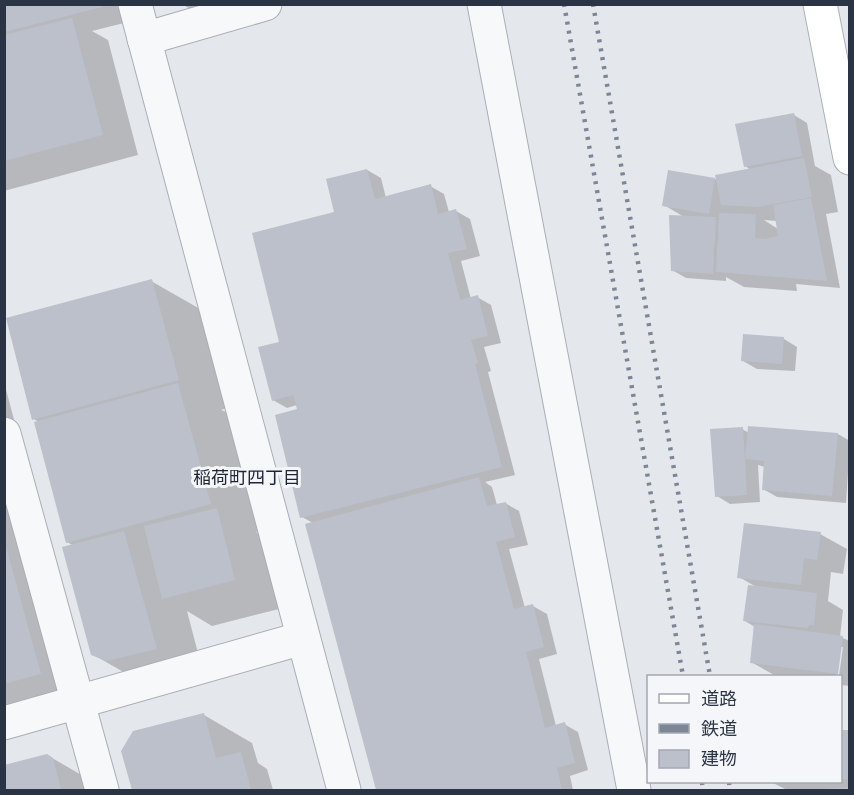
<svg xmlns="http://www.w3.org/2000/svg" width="854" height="795" font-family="'Noto Sans','Noto Sans JP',sans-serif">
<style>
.shadow{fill:#0003;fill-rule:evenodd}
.building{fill:#bbc0ca}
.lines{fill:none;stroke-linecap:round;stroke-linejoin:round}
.street-casing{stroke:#a9aeb7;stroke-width:35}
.secondary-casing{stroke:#a9aeb7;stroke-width:35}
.street{stroke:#f7f8fa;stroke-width:33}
.secondary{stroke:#fff;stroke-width:33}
.rail{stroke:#7d8696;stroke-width:4.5;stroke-dasharray:3 6;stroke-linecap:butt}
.labels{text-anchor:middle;stroke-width:6;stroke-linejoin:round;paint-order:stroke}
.neighbourhood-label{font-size:18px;fill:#1d2536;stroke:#f4f6f9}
</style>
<rect width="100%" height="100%" fill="#e4e7ec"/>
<!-- shadow -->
<g class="shadow">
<polygon points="4,4 124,4 128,22 92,31 108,40 138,155 4,191"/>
<polygon points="182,4 273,4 209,21"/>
<path d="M794 115 807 123 815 166 831 175 838 212 826 214 840 288 796 284 797 291 744 287 726 277V281L686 278 672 270 684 217 664 205 715 179 718 181 751 170 745 166ZM764 220 777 221 778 229Z"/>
<polygon points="367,170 381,178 386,198 430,186 444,194 449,212 456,211 470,219 480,256 461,261 471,299 477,297 491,305 501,343 484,347 491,371 488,372 515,475 485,482 492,487 497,505 505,503 519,511 528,545 509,549 525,608 533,606 547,614 557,654 539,659 556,726 564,724 578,732 588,770 570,776 573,790 378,790 307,525 313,523 302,517 297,405 287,408 273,400 281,343 336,213"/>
<polygon points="151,281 200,309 227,408 221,410 226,412 259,531 256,532 266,538 283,608 212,626 187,611 204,676 141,682 92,654 74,546 67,542 39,422 34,419"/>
<polygon points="784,339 797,347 795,371 757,369 743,361"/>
<polygon points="4,382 89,702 4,727"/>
<polygon points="742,429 749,433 838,434 850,441 846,503 777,497 763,489 765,467 758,465 760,502 730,504 717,496"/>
<polygon points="820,534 847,549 843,574 831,572 828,601 843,610 840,637 850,641 850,686 840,685 839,676 843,647 840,647 836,676 776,676 751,662 755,627 745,621 758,588 739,577"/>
<polygon points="204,715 252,743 258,763 267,769 273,790 133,790 123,751"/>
<polygon points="850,731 850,790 787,790 771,782 840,782 840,732"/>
<polygon points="47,755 90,780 97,790 4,790 4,766"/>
</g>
<!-- building -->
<g class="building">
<polygon points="4,4 102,4 102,7 4,32"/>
<polygon points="72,18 103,135 4,161 4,35"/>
<polygon points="794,113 802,156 744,167 735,124"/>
<polygon points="804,158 812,197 758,207 721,205 715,175"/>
<polygon points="367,169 375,199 431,184 438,214 456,209 467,249 448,253 460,300 478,295 488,336 471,340 478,363 475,364 502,467 300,518 275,415 297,409 293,395 272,401 258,347 279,342 252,233 334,212 326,179"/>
<polygon points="668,170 715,178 709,214 662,206"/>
<polygon points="811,198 827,281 716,272 719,213 756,214 755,238 764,239 778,236 773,205"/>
<polygon points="669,215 716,217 713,274 671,271"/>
<polygon points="152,279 179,380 32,420 6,318"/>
<polygon points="743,334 784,337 782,364 741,361"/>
<polygon points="178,383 211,504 66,543 34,422"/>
<polygon points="748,426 838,433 832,496 762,490 764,461 745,459"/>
<polygon points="743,427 747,495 715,497 710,429"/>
<polygon points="479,477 487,506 506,502 515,537 496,542 514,609 533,604 544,647 526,652 545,728 565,722 575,763 557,768 562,790 376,790 305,524"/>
<polygon points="217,508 235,580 162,599 144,526"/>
<polygon points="744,523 821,532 817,560 804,558 801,585 737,578"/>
<polygon points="124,531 157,649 107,661 91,655 62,547"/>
<polygon points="4,539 41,674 4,684"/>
<polygon points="748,585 817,593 814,625 809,625 808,628 743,621"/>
<polygon points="754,624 843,636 838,674 750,663"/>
<polygon points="204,713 216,758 241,752 251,790 132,790 121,751 133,731"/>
<polygon points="840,730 849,730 850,779 840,780"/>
<polygon points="47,754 53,758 61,790 4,790 4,765"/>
<polygon points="850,787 850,790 823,790 823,789"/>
</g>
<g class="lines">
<defs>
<g id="street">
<polyline points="135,4 344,790"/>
<polyline points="484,4 634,790"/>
<polyline points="144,39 265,4"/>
<polyline points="4,434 102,790"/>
<polyline points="4,723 303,638"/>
</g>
<polyline id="secondary" points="820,4 850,158"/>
</defs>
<!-- street casing -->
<use href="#street" class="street-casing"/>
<!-- secondary casing -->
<use href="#secondary" class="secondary-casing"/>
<!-- street -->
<use href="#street" class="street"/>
<!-- secondary -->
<use href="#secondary" class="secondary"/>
<!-- rail -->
<g class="rail">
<polyline points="564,4 683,676"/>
<polyline points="593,4 710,676"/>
<polyline points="702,782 703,790"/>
<polyline points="729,782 730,790"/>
</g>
</g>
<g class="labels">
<!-- neighbourhood labels -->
<g class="neighbourhood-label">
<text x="247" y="484">稲荷町四丁目</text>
</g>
</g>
<!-- border -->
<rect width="854" height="795" fill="none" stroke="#2b3445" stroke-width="12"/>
<!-- legend -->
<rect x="647" y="675" width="195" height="108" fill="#f4f6f9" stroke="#a4a8b1" stroke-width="1.5"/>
<rect x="659" y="694" width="30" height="9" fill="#ffffff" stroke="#a4a8b1" stroke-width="1.5"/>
<text x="701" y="705" font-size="18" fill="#2b3445">道路</text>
<rect x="659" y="724" width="30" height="9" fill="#7d8696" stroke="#a4a8b1" stroke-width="1.5"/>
<text x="701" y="735" font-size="18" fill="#2b3445">鉄道</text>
<rect x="659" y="750" width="30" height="18" fill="#bbc0ca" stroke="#a4a8b1" stroke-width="1.5"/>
<text x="701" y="765" font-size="18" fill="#2b3445">建物</text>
</svg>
